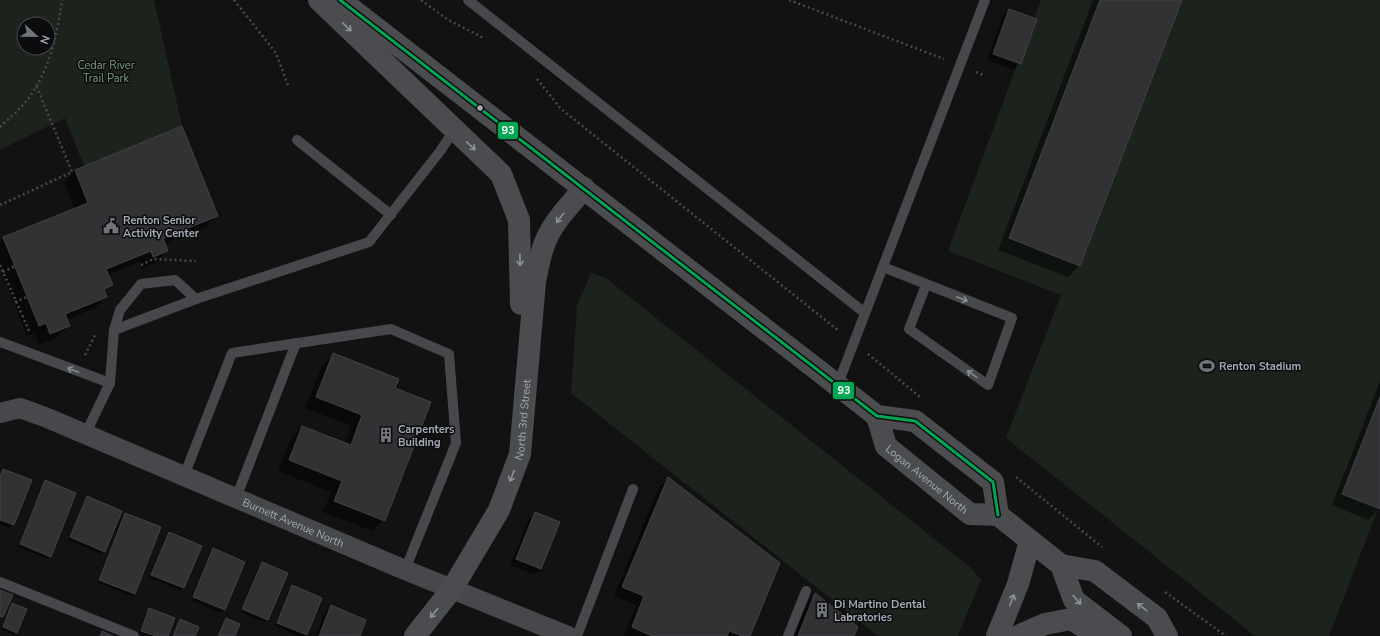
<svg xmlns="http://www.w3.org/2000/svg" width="1380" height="636" font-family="'Nunito Sans',sans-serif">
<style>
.green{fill:#1c221c;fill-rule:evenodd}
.shadow{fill:#0007}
.building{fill:#323235;stroke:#404246}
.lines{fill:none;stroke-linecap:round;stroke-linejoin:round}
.path{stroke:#48494d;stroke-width:2.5;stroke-dasharray:2 3;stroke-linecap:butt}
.lane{stroke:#46484b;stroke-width:10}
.street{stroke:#46484b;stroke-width:20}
.secondary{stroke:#4a4c4f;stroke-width:22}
.bus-1-casing{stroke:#0c0c0e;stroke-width:6}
.bus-1{stroke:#00a651;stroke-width:3}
.oneway{stroke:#8c929b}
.oneway2{stroke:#868c94}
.bus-dot{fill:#a2a9b4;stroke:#0c0c0e;stroke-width:1.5}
.labels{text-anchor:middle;stroke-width:3;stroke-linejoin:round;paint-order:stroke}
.park-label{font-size:11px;fill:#7a9f78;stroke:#0c0c0e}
.poi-label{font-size:11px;font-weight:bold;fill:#a2a9b4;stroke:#0c0c0e;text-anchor:start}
.street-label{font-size:11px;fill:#a2a9b4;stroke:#0c0c0e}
.line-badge{stroke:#0c0c0e;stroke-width:1.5}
.badge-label{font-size:11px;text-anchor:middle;font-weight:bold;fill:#fff}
</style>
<rect width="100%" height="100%" fill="#121212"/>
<!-- green -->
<g class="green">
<path d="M0 0H154L182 126 84 166 65 118 0 150ZM24 24H48V48H24Z"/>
<polygon points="1041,0 1380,0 1380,504 1329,636 1255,636 1006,438 1061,295 948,251"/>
<polygon points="591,273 606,278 970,567 981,580 958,636 878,636 571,393 577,305"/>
</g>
<!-- shadow -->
<g class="shadow">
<polygon points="1093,0 1181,0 1080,265 1068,277 998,250"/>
<polygon points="1009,10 1020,63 1014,70 987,60 1003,16"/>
<polygon points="76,170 217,215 205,227 164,244 167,251 156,263 142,268 139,262 107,275 111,285 104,292 106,297 95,308 66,320 69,326 57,337 39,345 34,333 27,336 0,268 0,242 4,238 75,209 64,182"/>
<polygon points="333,355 394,389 384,520 372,531 323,512 331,492 278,471 291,438 302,427 345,443 351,426 305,408 322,366"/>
<polygon points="1380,381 1380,508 1368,520 1332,505"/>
<polygon points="3,470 31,481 13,525 10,528 0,524 0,474"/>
<polygon points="668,478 749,636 624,636 636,605 614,596 659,487"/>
<polygon points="46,481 50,556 47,559 18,547 43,484"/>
<polygon points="87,498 104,551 101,554 68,540 84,501"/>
<polygon points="536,513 540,569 534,575 510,565 529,519"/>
<polygon points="125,515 135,593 132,596 97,583 122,517"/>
<polygon points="169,533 201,546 184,588 181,591 149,578 166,536"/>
<polygon points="213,550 243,562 224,610 221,613 191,600 210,552"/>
<polygon points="262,563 267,620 264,622 240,612 259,566"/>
<polygon points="292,586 321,598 305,636 299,636 275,626 289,589"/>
<polygon points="815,595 853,636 793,636 806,604"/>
<polygon points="13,604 16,632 13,635 1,630"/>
<polygon points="331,606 359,636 316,636 325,613"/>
<polygon points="150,609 167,636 146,636 139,634 147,612"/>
<polygon points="226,619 234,636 217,636 223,622"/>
<polygon points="180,620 194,636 172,636"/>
</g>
<!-- building -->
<g class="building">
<polygon points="1100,0 1182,0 1080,266 1009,238"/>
<polygon points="1009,9 1037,19 1021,64 993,54"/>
<polygon points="182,126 218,216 163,238 168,251 153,257 151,251 106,269 113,285 104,289 107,297 65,314 70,326 50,334 46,323 39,326 3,237 88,203 75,170"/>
<polygon points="333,353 399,379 395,388 431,402 385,521 334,501 342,481 289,460 302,426 351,445 362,415 316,397"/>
<polygon points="1380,397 1380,509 1342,494"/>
<polygon points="3,469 32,480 14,525 0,520 0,476"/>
<polygon points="668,477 780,563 750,636 742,636 729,631 727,636 652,636 632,627 644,596 622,587"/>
<polygon points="45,480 76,493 51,557 20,544"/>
<polygon points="87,496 122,511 105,552 70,537"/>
<polygon points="535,512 560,522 541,569 516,559"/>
<polygon points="125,513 161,527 135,594 99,580"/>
<polygon points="169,532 202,546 184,588 151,575"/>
<polygon points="213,548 245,562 225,610 193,597"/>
<polygon points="262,562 288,573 268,620 242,609"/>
<polygon points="292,585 322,598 307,635 277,623"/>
<polygon points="0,590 13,595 3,617 0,616"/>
<polygon points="815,593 858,627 854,636 798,636"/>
<polygon points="12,603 27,609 17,633 3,627"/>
<polygon points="331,605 366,620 360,636 319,636"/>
<polygon points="149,608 175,618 168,636 156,636 141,631"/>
<polygon points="226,618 240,624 235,636 218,636"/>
<polygon points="180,619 199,627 195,636 173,636"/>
<polygon points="102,631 113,636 100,636"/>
</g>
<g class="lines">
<!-- path -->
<g class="path">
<polyline points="234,0 276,53 289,88"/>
<polyline points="421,0 448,20 484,38"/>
<polyline points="789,0 944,59"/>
<polyline points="976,72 983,75"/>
<polyline points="537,79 561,109 839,331"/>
<path d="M0 127C7 120 16 113 22 106 48 78 57 36 62 0"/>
<polyline points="0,205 72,172 36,85"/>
<polyline points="0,265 30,333"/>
<polyline points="141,265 153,259 196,261"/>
<polyline points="3,272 15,266"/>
<polyline points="15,302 27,297"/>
<polyline points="868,354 920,397"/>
<polyline points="85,355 95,335"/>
<polyline points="1016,477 1102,547"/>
<polyline points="1165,592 1226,636"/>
</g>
<!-- lane -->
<g class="lane">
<polyline points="468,0 865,313"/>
<polyline points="297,140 391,215"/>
<polyline points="883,267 1012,318 988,385 909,329 926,285"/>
<polyline points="114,330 196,299"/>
<polyline points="0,342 110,383"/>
<polyline points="838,384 985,0"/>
<polyline points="85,435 110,383 114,330 120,310 141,284 175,280 196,299 369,242 441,150 454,130"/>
<polyline points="184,476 232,353 391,329 449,354 456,443 405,570"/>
<polyline points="236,498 296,343"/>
<polyline points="0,582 134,636"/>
<polyline points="577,636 633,489"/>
<polyline points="788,636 806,591"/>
</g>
<!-- street -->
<path class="street" id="s1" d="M0 413 20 408 45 417 405 570 568 636"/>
<!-- secondary -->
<g class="secondary">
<polyline points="319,0 501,174 519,220 521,304"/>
<polyline points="340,0 877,416 915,421 993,482 998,515"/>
<path id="s2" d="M877 416 886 446 970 514 998 515 1061 565 1095 571 1157 618 1167 636"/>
<polyline points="1061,565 1074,600 1121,636"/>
<path id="s3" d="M415 636 452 589 499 510 520 454 535 282C538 268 540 253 546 240 554 221 571 204 584 188"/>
<polyline points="997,636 1018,584 1030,541"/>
<polyline points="1018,636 1045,624 1071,619 1098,636"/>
</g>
<defs>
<polyline id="bus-1" points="340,0 877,416 915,421 993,482 998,515"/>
</defs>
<!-- bus-1 casing -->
<use href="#bus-1" class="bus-1-casing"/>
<!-- bus-1 -->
<use href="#bus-1" class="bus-1"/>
</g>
<!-- one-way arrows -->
<defs><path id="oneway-shaft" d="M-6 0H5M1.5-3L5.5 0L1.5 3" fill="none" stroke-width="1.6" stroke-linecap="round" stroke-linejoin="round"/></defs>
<g class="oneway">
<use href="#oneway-shaft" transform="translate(347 27) rotate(44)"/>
<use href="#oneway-shaft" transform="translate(471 146) rotate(43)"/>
<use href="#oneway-shaft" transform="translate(560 218) rotate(128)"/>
<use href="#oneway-shaft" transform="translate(520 260) rotate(89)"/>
<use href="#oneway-shaft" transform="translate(512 476) rotate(111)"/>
<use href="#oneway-shaft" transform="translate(1012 600) rotate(-68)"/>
<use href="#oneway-shaft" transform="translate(1077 600) rotate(48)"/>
<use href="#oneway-shaft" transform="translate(1142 607) rotate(-143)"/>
<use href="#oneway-shaft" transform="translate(434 613) rotate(129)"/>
</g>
<g class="oneway2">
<use href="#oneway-shaft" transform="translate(962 299) rotate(21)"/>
<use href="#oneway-shaft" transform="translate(73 370) rotate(-159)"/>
<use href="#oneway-shaft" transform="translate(972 374) rotate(-145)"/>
</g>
<!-- icons -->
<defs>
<symbol id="civic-bare" viewBox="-9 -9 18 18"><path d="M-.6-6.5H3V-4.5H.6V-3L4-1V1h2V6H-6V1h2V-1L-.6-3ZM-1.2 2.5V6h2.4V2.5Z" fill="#70747b" stroke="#0c0c0e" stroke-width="2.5" paint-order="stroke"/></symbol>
<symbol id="stadium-bare" viewBox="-9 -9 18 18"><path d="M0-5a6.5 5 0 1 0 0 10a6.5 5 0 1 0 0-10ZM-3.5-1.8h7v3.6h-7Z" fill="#70747b" stroke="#0c0c0e" stroke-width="2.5" paint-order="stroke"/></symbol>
<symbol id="building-bare" viewBox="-9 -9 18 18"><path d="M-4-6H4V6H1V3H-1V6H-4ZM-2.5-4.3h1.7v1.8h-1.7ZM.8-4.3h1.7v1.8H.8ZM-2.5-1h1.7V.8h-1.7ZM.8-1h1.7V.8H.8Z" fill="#70747b" stroke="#0c0c0e" stroke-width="2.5" paint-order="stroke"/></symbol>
</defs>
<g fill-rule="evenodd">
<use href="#civic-bare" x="100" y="215" width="22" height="22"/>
<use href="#stadium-bare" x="1196" y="355" width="22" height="22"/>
<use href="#building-bare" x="375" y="424" width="22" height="22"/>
<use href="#building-bare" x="811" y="599" width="22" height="22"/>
</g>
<!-- markers -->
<circle class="bus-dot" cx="480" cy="108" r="3.5"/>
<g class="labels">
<!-- park labels -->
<g class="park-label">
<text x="106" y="69">Cedar River<tspan x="106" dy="13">Trail Park</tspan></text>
</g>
<!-- poi labels -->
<g class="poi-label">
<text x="123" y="224">Renton Senior<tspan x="123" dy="13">Activity Center</tspan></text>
<text x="1219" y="370">Renton Stadium</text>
<text x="398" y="433">Carpenters<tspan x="398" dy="13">Building</tspan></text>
<text x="834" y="608">Di Martino Dental<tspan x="834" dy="13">Labratories</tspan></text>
</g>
<!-- street labels -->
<g class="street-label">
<text dy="4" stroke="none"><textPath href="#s3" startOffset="246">North 3rd Street</textPath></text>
<text dy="4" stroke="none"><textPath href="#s2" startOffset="84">Logan Avenue North</textPath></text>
<text dy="4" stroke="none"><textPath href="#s1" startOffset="317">Burnett Avenue North</textPath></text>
</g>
</g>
<g class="line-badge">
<rect x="497" y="121" width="22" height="19" rx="4" fill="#00a651"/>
<rect x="832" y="381" width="23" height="19" rx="4" fill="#00a651"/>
</g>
<g class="badge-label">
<text x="508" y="134">93</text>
<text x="844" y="394">93</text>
</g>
<!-- north arrow -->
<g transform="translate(36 36) rotate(112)"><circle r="19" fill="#0c0c0e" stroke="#484b50"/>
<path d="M0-3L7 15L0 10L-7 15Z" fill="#70747b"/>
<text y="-6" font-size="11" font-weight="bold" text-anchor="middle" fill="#a2a9b4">N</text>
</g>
</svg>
